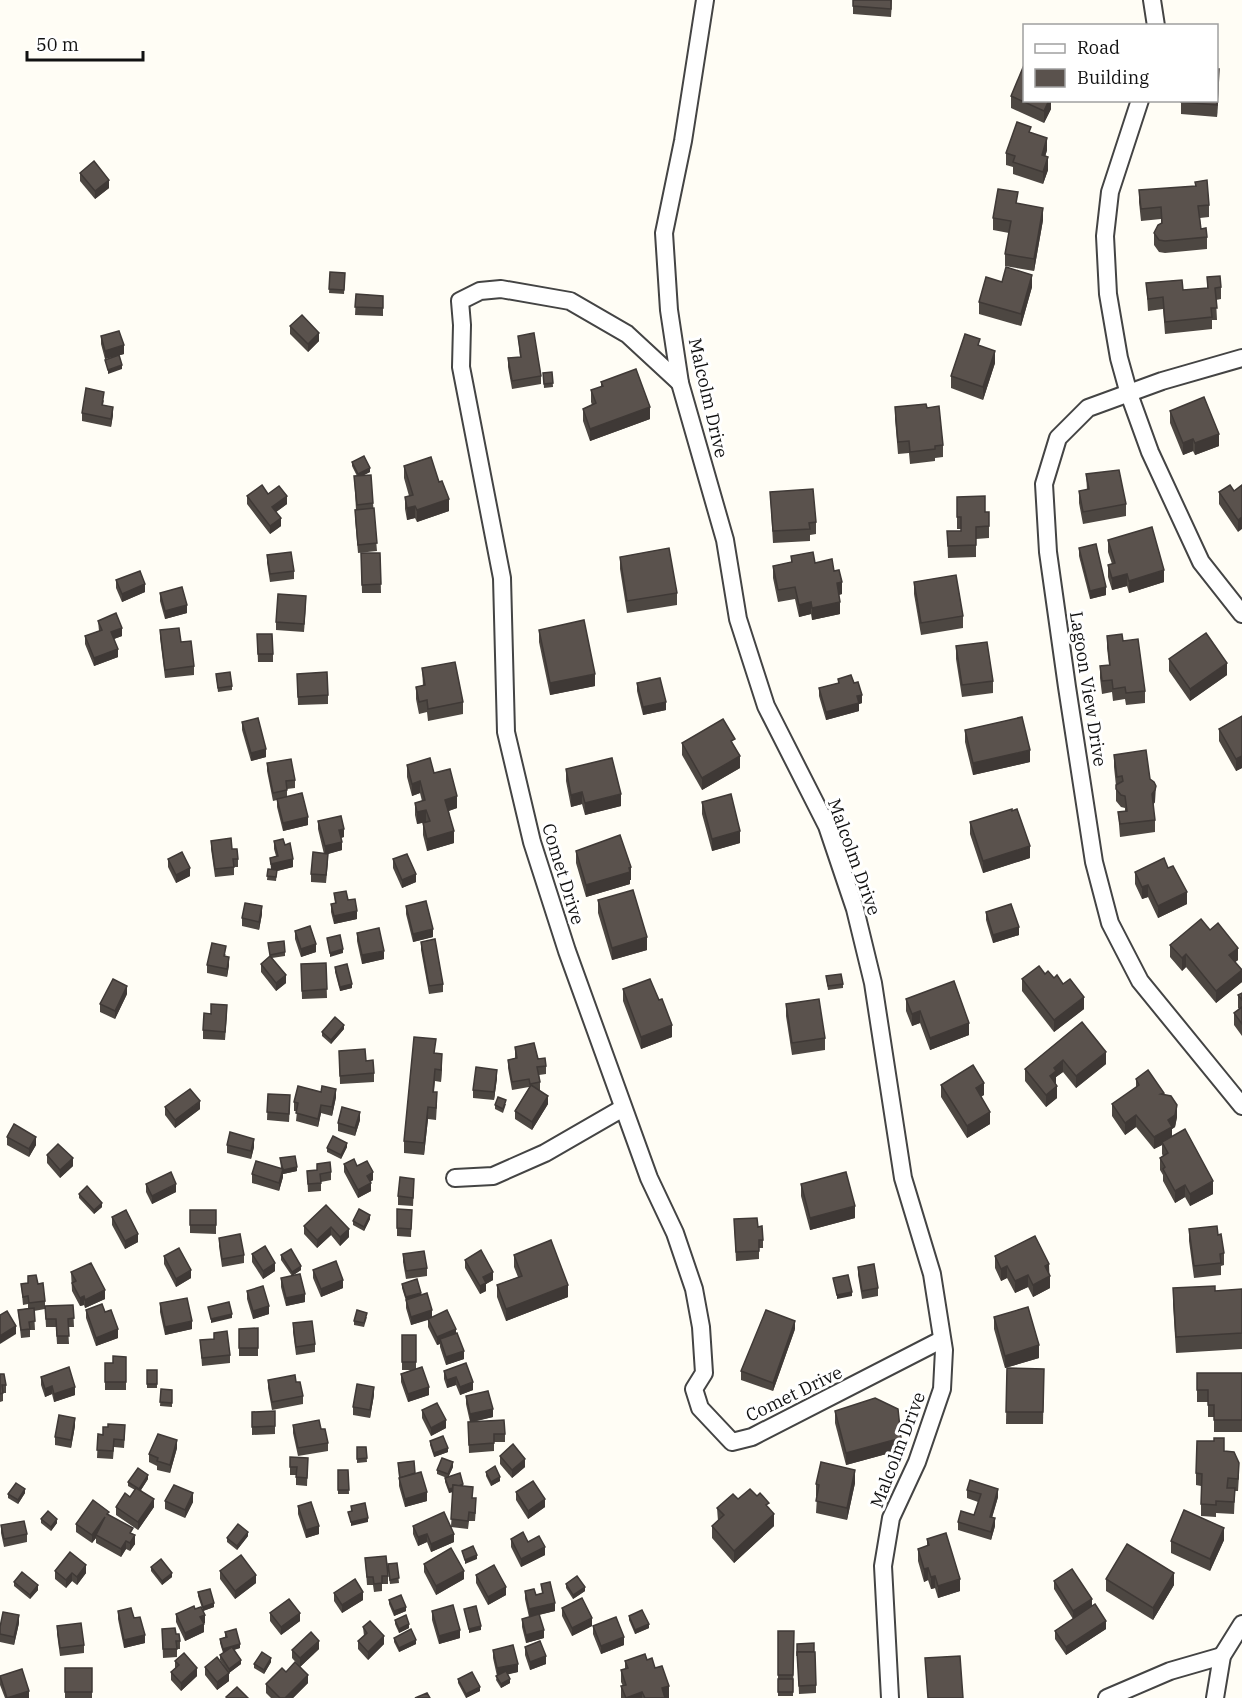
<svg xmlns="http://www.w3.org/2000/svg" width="1242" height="1698" font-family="'IBM Plex Serif',serif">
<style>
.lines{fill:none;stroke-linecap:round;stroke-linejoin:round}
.minor-casing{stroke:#444;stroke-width:20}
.minor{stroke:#fff;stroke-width:16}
.wall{fill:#4d4742}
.shaded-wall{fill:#3f3936}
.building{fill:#5a524d;stroke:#3f3936;stroke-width:1.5}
.labels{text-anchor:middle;stroke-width:6;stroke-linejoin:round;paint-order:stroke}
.street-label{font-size:18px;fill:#111;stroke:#fff}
</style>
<rect width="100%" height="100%" fill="#fffdf5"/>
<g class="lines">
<defs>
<g id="minor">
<polyline points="705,0 683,141 664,233 669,310 680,383 725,540 738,619 766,706 827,826 855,909 873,983 903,1178 932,1274 944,1350 942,1389 917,1462 891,1518 883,1566 890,1698"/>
<polyline points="1152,0 1156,26"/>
<polyline points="1140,100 1110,192 1105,236 1108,294 1119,358 1129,394 1150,452 1201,562 1242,614"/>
<polyline points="1242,358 1162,381 1088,408 1058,438 1044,484 1048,552 1067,687 1094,862 1110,923 1140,981 1242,1106"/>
<polyline points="680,383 627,334 570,301 501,289 480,291 460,301 462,325 461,367 502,578 506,732 532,842 567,951 649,1178 675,1233 694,1289 701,1327 704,1373 694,1389 700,1408 732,1442 752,1437 941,1340"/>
<polyline points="455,1178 493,1176 545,1153 623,1108"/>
<polyline points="1107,1698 1170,1671 1222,1656"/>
<polyline points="1215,1698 1222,1656 1242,1624"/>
</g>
</defs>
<!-- minor casing -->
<use href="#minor" class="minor-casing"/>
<!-- minor -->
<use href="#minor" class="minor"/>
</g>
<!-- wall -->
<g class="wall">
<polygon points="853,0 892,0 891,17 853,14"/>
<polygon points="1219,82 1217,117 1181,114 1181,100"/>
<polygon points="1011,96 1024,100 1051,100 1051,109 1044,123 1011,108"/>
<polygon points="1031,133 1047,150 1045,157 1048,170 1043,184 1013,174 1013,167 1006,165 1006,153"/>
<polygon points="80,173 109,188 95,199 80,181"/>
<polygon points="1139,190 1209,205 1209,217 1200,218 1201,229 1207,237 1207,249 1165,253 1159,252 1154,245 1154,233 1161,223 1161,219 1141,221 1139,202"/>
<polygon points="993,218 1043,220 1034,271 1005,266 1005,254 1009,233 993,230"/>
<polygon points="330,272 345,273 344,294 329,293"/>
<polygon points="1207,277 1221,287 1221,299 1216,300 1217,320 1212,320 1212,329 1165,334 1163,309 1148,311 1146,283 1183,290 1207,288"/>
<polygon points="1002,282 1032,287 1021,326 979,314 979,302"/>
<polygon points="356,294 383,296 383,316 355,315"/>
<polygon points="290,326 319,341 308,352 290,334"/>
<polygon points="101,336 124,354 105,359 101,344"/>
<polygon points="518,336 541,376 541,384 512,389 508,367 508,358 520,357"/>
<polygon points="980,346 995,363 983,400 951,388 951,376"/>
<polygon points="552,372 553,387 544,388 543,373"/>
<polygon points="601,382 650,419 590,441 583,421 583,409 592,405 591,402 591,390 601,387"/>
<polygon points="104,400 103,405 113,415 111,427 82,421 82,413"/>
<polygon points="895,407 927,408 943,445 943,457 935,458 935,461 910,464 909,453 898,454 895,419"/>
<polygon points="1170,411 1219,446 1195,455 1193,451 1183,455 1170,423"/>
<polygon points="352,462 370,472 364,475 373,503 377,551 358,553 355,518 355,510 356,510 354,476 357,476 352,466"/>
<polygon points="404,466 449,511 417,522 415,518 407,520 405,509 405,497 409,496 404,478"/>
<polygon points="1086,474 1126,504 1126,516 1083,524 1079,503 1079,491 1087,490"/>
<polygon points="1242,485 1238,532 1219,504 1219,492 1234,491"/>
<polygon points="770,492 816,522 816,534 810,535 810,541 773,543"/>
<polygon points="268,494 287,504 276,512 281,526 270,534 247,504 247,496"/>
<polygon points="957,497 985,512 989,512 989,538 976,539 976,557 948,558 947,531 961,531 961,529 957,529"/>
<polygon points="1108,540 1164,582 1129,593 1127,586 1112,590 1108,577 1108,565 1112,564 1108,552"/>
<polygon points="1079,548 1106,595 1090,599 1079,556"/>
<polygon points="361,553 380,553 381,593 362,593"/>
<polygon points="267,555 294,571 294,579 270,582 267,563"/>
<polygon points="791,556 815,563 834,571 842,594 839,595 840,614 812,620 811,614 799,617 795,599 778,602 773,578 773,566 791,562"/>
<polygon points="620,557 677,593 677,605 627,613 620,569"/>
<polygon points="116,580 145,592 122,602 116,588"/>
<polygon points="914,582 963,616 963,628 921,635 914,594"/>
<polygon points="160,593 187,613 165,619 160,601"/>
<polygon points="306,604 304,632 276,630 276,622"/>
<polygon points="98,621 122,636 114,639 118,657 94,666 85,644 85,636 99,631"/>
<polygon points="160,630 181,642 194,666 194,675 165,678 160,638"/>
<polygon points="539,630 595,686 550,695 539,642"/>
<polygon points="257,634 273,654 273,662 258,662"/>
<polygon points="1107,636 1123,641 1145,691 1145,703 1126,705 1125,699 1113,701 1112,692 1102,694 1100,678 1100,666 1109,665 1107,648"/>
<polygon points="956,646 993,681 993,693 962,697 956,659"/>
<polygon points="1169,659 1227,675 1190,701 1169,671"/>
<polygon points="422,668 463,702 463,714 428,721 427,712 419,714 416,699 416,687 423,686"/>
<polygon points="216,674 232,686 232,690 218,692"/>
<polygon points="297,674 328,695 328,704 298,705"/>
<polygon points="838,679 854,683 862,703 859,704 859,711 826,720 819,696 819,688 838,683"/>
<polygon points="637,683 666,710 643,715 637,691"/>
<polygon points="1242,716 1242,768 1236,771 1219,741 1219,729"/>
<polygon points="242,722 266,757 251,761 242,730"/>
<polygon points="965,730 1030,762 973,775 965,742"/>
<polygon points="682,743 735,747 740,768 702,790 682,755"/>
<polygon points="1114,755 1150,779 1155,802 1153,805 1155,820 1155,832 1120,837 1118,812 1125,811 1125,808 1121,807 1116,801 1116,786 1114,767"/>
<polygon points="267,763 295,780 295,788 287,789 287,797 308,825 283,831 277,807 277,800 273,801 267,771"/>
<polygon points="407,765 434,773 457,808 449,811 454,843 427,851 423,835 423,823 426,822 417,824 415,815 415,803 422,801 420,793 412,796 407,777"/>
<polygon points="566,769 621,806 585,815 582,804 571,807 566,781"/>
<polygon points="702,802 740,843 712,851 702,814"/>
<polygon points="318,821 344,837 341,838 342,850 327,854 328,862 326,883 311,882 311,874 324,854 318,829"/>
<polygon points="970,822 1030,858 983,873 970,834"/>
<polygon points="211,841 238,859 238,867 234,867 234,875 215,877 211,849"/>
<polygon points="274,841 285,845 293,867 277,871 276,881 267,880 268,869 271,869 270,858 276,856 274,849"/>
<polygon points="576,851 631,880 630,880 630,884 586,897 576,863"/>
<polygon points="168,859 190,876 176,883 168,867"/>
<polygon points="393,859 416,882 402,888 393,868"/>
<polygon points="1168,868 1187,904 1158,918 1148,897 1142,899 1135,884 1135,872"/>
<polygon points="334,893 348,900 357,919 334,924 331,912 331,904 335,903"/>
<polygon points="598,900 647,950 612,960 598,913"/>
<polygon points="406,906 433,937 413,942 406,914"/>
<polygon points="986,912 1019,935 993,943 986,920"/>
<polygon points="262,914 259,930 242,926 242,918"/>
<polygon points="1210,930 1238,960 1235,962 1242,982 1216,1003 1186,967 1182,971 1170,957 1170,945"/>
<polygon points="295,931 316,952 301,957 295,939"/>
<polygon points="357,933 384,959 362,964 357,941"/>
<polygon points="421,942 443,984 443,992 429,994 421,950"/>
<polygon points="268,943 285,952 285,956 272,958 286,983 276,991 261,972 261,964 270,956"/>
<polygon points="226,954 225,956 229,965 227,977 207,973 207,965"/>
<polygon points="326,963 327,998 302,999 301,964"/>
<polygon points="335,967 352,988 340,991 335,972"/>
<polygon points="1045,974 1084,1009 1054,1032 1022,991 1022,979"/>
<polygon points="826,976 843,984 843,988 828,990"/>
<polygon points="623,989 672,1037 641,1049 623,1001"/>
<polygon points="1242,993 1242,1036 1234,1025 1234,1013 1239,1009 1238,1008 1238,995"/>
<polygon points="127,994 115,1019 100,1012 100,1004"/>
<polygon points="906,999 969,1035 930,1050 920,1023 912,1026 906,1011"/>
<polygon points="786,1004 825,1038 825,1050 792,1055 786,1016"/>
<polygon points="227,1014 225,1040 203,1039 203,1030"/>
<polygon points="1082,1022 1106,1064 1076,1088 1063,1072 1056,1077 1056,1084 1057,1098 1046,1107 1025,1081 1025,1069"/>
<polygon points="344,1029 331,1044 322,1036 322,1032"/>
<polygon points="515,1047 538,1059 546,1066 546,1074 539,1075 540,1082 540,1090 539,1091 548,1104 532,1130 515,1119 515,1111 529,1088 529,1087 512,1090 508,1068 508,1060 515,1058"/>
<polygon points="339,1051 366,1061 374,1073 374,1082 340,1084"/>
<polygon points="436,1053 442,1066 441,1082 435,1081 434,1092 437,1104 436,1120 428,1119 424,1155 404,1153 404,1141"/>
<polygon points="497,1078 494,1100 473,1098 473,1090"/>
<polygon points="1136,1079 1164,1095 1177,1117 1175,1127 1172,1129 1172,1136 1213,1194 1190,1206 1185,1197 1175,1203 1163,1181 1163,1175 1160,1170 1160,1158 1163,1156 1162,1154 1162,1145 1154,1149 1136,1127 1125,1135 1112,1116 1112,1104 1136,1088"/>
<polygon points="941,1085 984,1095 981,1096 990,1124 967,1138 941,1097"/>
<polygon points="268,1094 290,1104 289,1122 267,1120"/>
<polygon points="336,1097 332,1116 321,1113 318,1127 296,1121 297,1111 294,1111 294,1102"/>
<polygon points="506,1104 503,1113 495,1109 495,1105"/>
<polygon points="165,1107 200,1109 175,1128 165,1115"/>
<polygon points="360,1120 355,1136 338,1131 338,1123"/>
<polygon points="7,1137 36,1145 29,1157 7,1145"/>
<polygon points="227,1145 254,1147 251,1159 227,1153"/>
<polygon points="347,1147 341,1159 327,1152 327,1148"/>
<polygon points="47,1155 73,1166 60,1178 47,1163"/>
<polygon points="280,1158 297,1171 283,1174 283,1177 279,1191 252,1183 252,1174 281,1169"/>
<polygon points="344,1164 357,1166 373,1180 370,1182 371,1191 358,1198 344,1172"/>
<polygon points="317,1170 331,1172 331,1180 321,1182 321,1191 308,1192 307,1171"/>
<polygon points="146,1184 176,1192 152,1204 146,1192"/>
<polygon points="801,1184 855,1218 810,1230 801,1196"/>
<polygon points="414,1187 413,1206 398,1205 398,1196"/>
<polygon points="79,1194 102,1207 94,1214 79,1198"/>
<polygon points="397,1209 412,1210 411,1237 397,1236"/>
<polygon points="190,1210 216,1210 216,1234 190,1233"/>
<polygon points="112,1217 138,1242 125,1249 112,1225"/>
<polygon points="370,1219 364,1231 353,1225 353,1221"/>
<polygon points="734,1219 758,1227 763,1240 763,1248 759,1248 759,1259 736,1261"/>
<polygon points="304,1226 349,1229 349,1237 340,1246 331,1235 317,1248 304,1234"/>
<polygon points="1189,1229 1218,1235 1224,1253 1224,1265 1221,1266 1221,1275 1194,1278 1189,1241"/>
<polygon points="219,1238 244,1255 244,1263 222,1267 219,1246"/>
<polygon points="252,1254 275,1271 263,1279 252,1262"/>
<polygon points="403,1254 427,1268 427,1276 406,1279 403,1262"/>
<polygon points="281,1255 301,1270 292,1276 281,1260"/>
<polygon points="514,1255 568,1297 506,1321 497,1297 497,1285 518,1277 514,1267"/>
<polygon points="164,1256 191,1278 176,1287 164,1264"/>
<polygon points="995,1256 1049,1264 1050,1288 1033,1297 1028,1287 1015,1293 1007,1278 1001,1281 995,1268"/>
<polygon points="465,1260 493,1280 486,1284 486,1291 480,1294 465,1268"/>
<polygon points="858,1267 878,1288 878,1296 862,1299 858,1275"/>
<polygon points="313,1270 343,1288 321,1297 313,1278"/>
<polygon points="71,1272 105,1299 85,1308 84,1305 80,1306 72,1291"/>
<polygon points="28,1276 38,1284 45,1301 45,1306 73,1305 74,1327 68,1327 69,1344 57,1344 56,1327 46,1327 45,1309 34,1311 35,1330 30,1330 30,1337 21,1338 18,1310 28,1308 28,1304 23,1305 21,1284 28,1283"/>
<polygon points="281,1278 305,1302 286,1306 281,1287"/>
<polygon points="402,1284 421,1295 432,1317 456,1333 464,1359 446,1365 440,1347 440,1344 437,1345 428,1327 428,1320 411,1325 406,1308 406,1301 402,1288"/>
<polygon points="1173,1288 1215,1291 1242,1289 1242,1349 1176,1353 1173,1304"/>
<polygon points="247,1291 269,1314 253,1319 247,1299"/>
<polygon points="160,1303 192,1329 165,1335 160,1312"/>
<polygon points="86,1310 105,1312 118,1338 96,1346 86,1318"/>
<polygon points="367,1317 364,1327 354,1325 354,1321"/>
<polygon points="994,1317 1039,1358 1005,1368 994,1329"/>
<polygon points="293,1323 315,1344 315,1352 296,1355 293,1332"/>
<polygon points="258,1328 258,1356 239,1356 239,1329"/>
<polygon points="795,1329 773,1391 741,1380 741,1371"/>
<polygon points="214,1333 230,1355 230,1363 202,1366 200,1340 214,1339"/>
<polygon points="402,1335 416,1335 416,1368 429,1395 408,1402 401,1382 401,1374 411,1370 402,1370"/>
<polygon points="126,1357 126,1390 105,1390 105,1363 113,1363"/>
<polygon points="466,1363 473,1390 460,1395 456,1385 447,1388 444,1379 444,1371"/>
<polygon points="1007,1368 1044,1369 1043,1424 1006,1424"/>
<rect x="147" y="1370" width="10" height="18"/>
<polygon points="1197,1373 1242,1373 1242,1432 1214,1432 1214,1417 1208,1417 1208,1402 1197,1402"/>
<polygon points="0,1374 6,1385 6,1393 3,1393 3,1401 0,1402"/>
<polygon points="41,1377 75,1395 54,1402 52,1394 45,1397 41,1385"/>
<polygon points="268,1380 296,1382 303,1396 303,1404 272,1410 268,1388"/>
<polygon points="161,1389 172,1390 172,1407 160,1406"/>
<polygon points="374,1395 370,1418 353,1415 353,1407"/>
<polygon points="466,1396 493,1417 473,1422 505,1434 505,1442 494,1442 494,1451 469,1453 468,1422 470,1422 466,1404"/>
<polygon points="422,1410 446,1428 431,1436 422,1418"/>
<polygon points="275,1411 275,1434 252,1435 252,1412"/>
<polygon points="835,1411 901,1450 846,1465 835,1423"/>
<polygon points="293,1425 321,1429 328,1443 328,1451 298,1456 293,1433"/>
<polygon points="75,1426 71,1448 55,1445 55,1437"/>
<polygon points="125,1433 124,1448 114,1447 113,1459 97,1458 98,1434"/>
<polygon points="430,1441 448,1452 434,1457 430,1445"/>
<polygon points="357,1447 366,1447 367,1462 357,1463"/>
<polygon points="177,1448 170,1473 157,1470 157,1466 149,1462 149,1454"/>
<polygon points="1224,1451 1239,1475 1238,1491 1235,1491 1234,1514 1216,1513 1216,1517 1201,1516 1201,1486 1196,1485 1196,1473"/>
<polygon points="500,1456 525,1467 512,1478 500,1464"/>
<polygon points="290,1457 308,1458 307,1486 296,1485 296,1475 290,1475"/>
<polygon points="398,1463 415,1473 427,1501 405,1507 399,1486 399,1478"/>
<polygon points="453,1467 448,1477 463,1486 472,1498 476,1507 475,1521 469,1521 468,1529 451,1527 454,1542 431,1552 427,1542 418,1546 413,1534 413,1526 451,1527 453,1492 449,1493 445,1482 445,1478 447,1478 437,1474 437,1470"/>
<polygon points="338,1470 348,1470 349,1494 338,1494"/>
<polygon points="486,1472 500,1481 491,1486 486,1476"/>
<polygon points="148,1479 141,1490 154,1507 138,1530 116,1515 116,1507 130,1497 135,1490 128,1486 128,1482"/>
<polygon points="855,1483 847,1520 816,1513 817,1496 816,1496 816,1484"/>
<polygon points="967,1490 998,1497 992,1517 995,1526 991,1540 958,1530 958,1522 974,1515 978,1502 967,1498"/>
<polygon points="516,1492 545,1507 528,1519 516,1500"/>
<polygon points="25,1493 18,1504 8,1498 8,1494"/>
<polygon points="738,1499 769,1507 774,1526 734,1563 712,1538 712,1526 718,1521 717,1508"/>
<polygon points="165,1501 193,1502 185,1518 165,1509"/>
<polygon points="298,1506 319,1534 306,1538 298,1514"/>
<polygon points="109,1515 133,1534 135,1544 130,1551 126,1549 121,1557 96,1543 96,1538 92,1543 76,1532 76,1524"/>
<polygon points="41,1519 57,1523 51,1531 41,1523"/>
<polygon points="1,1525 27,1534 27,1542 4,1547 1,1533"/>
<polygon points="248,1536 237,1550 227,1542 227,1538"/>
<polygon points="511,1539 528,1542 545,1555 521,1567 511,1547"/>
<polygon points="927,1539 960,1591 938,1598 935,1588 931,1589 928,1580 924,1582 918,1561 918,1549 927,1546"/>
<polygon points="1224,1540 1210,1571 1171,1553 1171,1541"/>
<polygon points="386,1556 388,1567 388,1564 397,1563 399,1583 390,1584 388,1571 388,1584 382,1584 382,1591 374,1592 373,1585 367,1585 365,1558"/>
<polygon points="424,1564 464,1579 436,1595 424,1572"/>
<polygon points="151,1567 172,1577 162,1585 151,1571"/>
<polygon points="55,1571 86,1573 77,1585 72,1581 66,1588 55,1579"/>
<polygon points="220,1571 256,1583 235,1599 220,1579"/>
<polygon points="476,1575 506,1595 488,1605 476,1583"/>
<polygon points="1106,1579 1174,1585 1153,1620 1106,1591"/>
<polygon points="1054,1581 1106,1629 1066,1655 1055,1639 1055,1631 1073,1619 1054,1589"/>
<polygon points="14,1582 38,1590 30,1599 14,1586"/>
<polygon points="541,1584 555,1611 539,1615 544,1638 526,1643 522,1627 522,1619 529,1617 525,1599 525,1591 536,1595 542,1593"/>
<polygon points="566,1584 585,1591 573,1599 566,1588"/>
<polygon points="198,1592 214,1607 203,1611 198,1596"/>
<polygon points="334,1593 363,1600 342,1613 334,1601"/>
<polygon points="389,1600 406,1611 394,1616 389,1604"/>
<polygon points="562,1608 592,1626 572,1636 562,1616"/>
<polygon points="195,1609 205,1623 203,1623 204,1632 185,1641 176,1622 176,1614"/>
<polygon points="118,1611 134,1618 145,1643 124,1648 118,1619"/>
<polygon points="432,1611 460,1638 439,1644 432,1620"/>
<polygon points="270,1613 300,1621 281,1635 270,1621"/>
<polygon points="629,1616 649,1628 635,1634 629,1620"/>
<polygon points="395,1620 409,1628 399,1633 395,1624"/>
<polygon points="19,1623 14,1645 0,1642 0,1627"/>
<polygon points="57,1626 84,1645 84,1653 60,1656 57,1634"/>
<polygon points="593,1626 624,1645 601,1654 593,1634"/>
<polygon points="363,1627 384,1644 368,1660 358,1649 358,1641 364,1636"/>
<polygon points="162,1629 176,1634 180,1641 180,1649 177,1649 177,1657 163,1658"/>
<polygon points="794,1631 793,1696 778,1696 778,1675"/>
<polygon points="225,1632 240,1648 234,1650 241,1664 229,1673 229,1681 217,1690 205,1675 205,1667 228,1672 220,1660 220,1655 223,1653 220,1643 220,1639 225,1637"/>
<polygon points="394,1638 416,1644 399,1652 394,1642"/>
<polygon points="797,1644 816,1685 816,1693 799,1694"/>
<polygon points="525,1647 546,1664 530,1670 525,1655"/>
<polygon points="319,1649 300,1667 292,1658 292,1650"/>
<polygon points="493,1650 518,1672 507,1674 510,1683 501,1688 496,1680 497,1676 493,1658"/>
<polygon points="647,1660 655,1668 669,1698 621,1698 621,1686 623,1686 621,1682 621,1670 625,1669 625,1661"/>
<polygon points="175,1661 197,1676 181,1691 171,1680 171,1672 175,1669"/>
<polygon points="271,1662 264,1674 254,1668 254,1664"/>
<rect x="65" y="1668" width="27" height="30"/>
<polygon points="0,1676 29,1698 5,1698 0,1685"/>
<polygon points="458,1679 480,1691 466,1698 458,1683"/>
<polygon points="308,1683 293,1698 271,1698 266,1693 266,1684"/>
</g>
<!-- shaded-wall -->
<g class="shaded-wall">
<polygon points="1219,69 1219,82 1217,117 1217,105"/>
<polygon points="1049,100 1051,100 1051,109 1044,123 1044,111"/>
<polygon points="1047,138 1047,150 1042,167 1042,155"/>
<polygon points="1048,157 1048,170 1043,184 1043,172"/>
<polygon points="109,180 109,188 95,199 95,191"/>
<polygon points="1043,208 1043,220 1034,271 1034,259"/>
<polygon points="1032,275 1032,287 1021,326 1021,314"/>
<polygon points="319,333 319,341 308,352 308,344"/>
<polygon points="124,345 124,354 105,359 105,351"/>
<polygon points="995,351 995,363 983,400 983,387"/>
<polygon points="122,365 122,369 108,374 108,370"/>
<polygon points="113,407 113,415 111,427 111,419"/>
<polygon points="650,407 650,419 590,441 590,429"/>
<polygon points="1219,434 1219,446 1195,455 1195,443"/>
<polygon points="1193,439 1193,451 1183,455 1183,443"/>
<polygon points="370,468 370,472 358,478 358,474"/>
<polygon points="287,496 287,504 272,515 272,507"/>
<polygon points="449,499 449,511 417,522 417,510"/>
<polygon points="415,506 415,518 407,520 407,508"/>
<polygon points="1242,517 1242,529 1238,532 1238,520"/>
<polygon points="281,518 281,526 270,534 270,526"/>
<polygon points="1164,570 1164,582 1129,593 1129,581"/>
<polygon points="1127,574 1127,586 1112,590 1112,578"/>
<polygon points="842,582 842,594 837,595 837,583"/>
<polygon points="145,584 145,592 122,602 122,594"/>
<polygon points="1106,587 1106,595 1090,599 1090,591"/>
<polygon points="811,602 811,614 799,617 799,605"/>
<polygon points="840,602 840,614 812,620 812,608"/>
<polygon points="187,605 187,613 165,619 165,611"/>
<polygon points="122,628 122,636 111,640 111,632"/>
<polygon points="118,649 118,657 94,666 94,658"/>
<polygon points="1227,663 1227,675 1190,701 1190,689"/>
<polygon points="595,674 595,686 550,695 550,683"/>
<polygon points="862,695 862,703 859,704 859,711 826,720 826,712 857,696"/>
<polygon points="666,702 666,710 643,715 643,707"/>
<polygon points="266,749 266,757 251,761 251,753"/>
<polygon points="1030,750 1030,762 973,775 973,763"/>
<polygon points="740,756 740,768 702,790 702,778"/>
<polygon points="1242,756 1242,768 1236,771 1236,759"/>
<polygon points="420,781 420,793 412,796 412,784"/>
<polygon points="1156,786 1155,802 1152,806 1152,794"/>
<polygon points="582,792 582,804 571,807 571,795"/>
<polygon points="621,794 621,806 585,815 585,803"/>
<polygon points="457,796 457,808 445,812 445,800"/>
<polygon points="426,810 426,822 417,824 417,812"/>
<polygon points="308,817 308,825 283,831 283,823"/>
<polygon points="344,829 344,837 339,838 339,830"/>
<polygon points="454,831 454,843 427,851 427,839"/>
<polygon points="740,831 740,843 712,851 712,839"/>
<polygon points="342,842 342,850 325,855 325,846"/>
<polygon points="1030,846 1030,858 983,873 983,861"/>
<polygon points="293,859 293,867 277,871 276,881 277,871 271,872 271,864"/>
<polygon points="631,867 631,880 630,880 630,884 586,897 586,885"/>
<polygon points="190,868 190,876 176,883 176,875"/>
<polygon points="416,874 416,882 402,888 402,880"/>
<polygon points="1148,885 1148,897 1142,899 1142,887"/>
<polygon points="1187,892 1187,904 1158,918 1158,906"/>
<polygon points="262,906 262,914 259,930 259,922"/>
<polygon points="357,911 357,919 334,924 334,916"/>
<polygon points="1019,927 1019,935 993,943 993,935"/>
<polygon points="433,929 433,937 413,942 413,934"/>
<polygon points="647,937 647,950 612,960 612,948"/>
<polygon points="316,944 316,952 301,957 301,949"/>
<polygon points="1238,948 1238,960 1229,967 1229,955"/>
<polygon points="343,949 343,953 330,957 330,953"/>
<polygon points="384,951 384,959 362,964 362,955"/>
<polygon points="1186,954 1186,967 1182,971 1182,958"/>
<polygon points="229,957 229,965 227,977 227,969"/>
<polygon points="1242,970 1242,982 1216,1003 1216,991"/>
<polygon points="286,975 286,983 276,991 276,983"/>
<polygon points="352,984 352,988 340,991 340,987"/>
<polygon points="127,986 127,994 115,1019 115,1011"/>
<polygon points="1084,997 1084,1009 1054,1032 1054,1020"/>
<polygon points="920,1011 920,1023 912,1026 912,1014"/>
<polygon points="969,1023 969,1035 930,1050 930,1038"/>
<polygon points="344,1025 344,1029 331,1044 331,1040"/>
<polygon points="672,1025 672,1037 641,1049 641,1037"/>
<polygon points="1106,1052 1106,1064 1076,1088 1076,1076"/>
<polygon points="442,1054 442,1066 441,1082 441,1070"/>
<polygon points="1063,1060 1063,1072 1056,1077 1056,1083 1050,1088 1050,1076 1054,1068"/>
<polygon points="497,1070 497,1078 494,1100 494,1092"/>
<polygon points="984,1083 984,1095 976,1100 976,1088"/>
<polygon points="1057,1086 1057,1098 1046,1107 1046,1095"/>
<polygon points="336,1089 336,1097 332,1116 332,1107"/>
<polygon points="548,1096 548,1104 532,1130 532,1122"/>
<polygon points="200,1101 200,1109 175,1128 175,1120"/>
<polygon points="321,1105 321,1113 318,1127 318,1119"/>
<polygon points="1177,1105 1177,1117 1175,1127 1172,1129 1172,1139 1162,1142 1162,1145 1154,1149 1154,1137 1168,1120"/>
<polygon points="428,1107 428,1119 424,1155 424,1143"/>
<polygon points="360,1112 360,1120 355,1136 355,1128"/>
<polygon points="990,1112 990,1124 967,1138 967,1126"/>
<polygon points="1136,1115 1136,1127 1125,1135 1125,1123"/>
<polygon points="36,1137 36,1145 29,1157 29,1149"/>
<polygon points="254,1139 254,1147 251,1159 251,1151"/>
<polygon points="347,1143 347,1147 341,1159 341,1155"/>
<polygon points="73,1158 73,1166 60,1178 60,1170"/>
<polygon points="297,1167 297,1171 283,1174 283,1177 279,1191 279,1183 282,1170"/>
<polygon points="373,1172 373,1180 367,1184 367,1176"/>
<polygon points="1213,1181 1213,1194 1190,1206 1190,1194"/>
<polygon points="371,1183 371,1191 358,1198 358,1190"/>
<polygon points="176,1184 176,1192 152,1204 152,1196"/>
<polygon points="1185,1185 1185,1197 1175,1203 1175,1191"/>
<polygon points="102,1203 102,1207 94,1214 94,1210"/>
<polygon points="855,1206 855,1218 810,1230 810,1218"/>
<polygon points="370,1215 370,1219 364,1231 364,1227"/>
<polygon points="331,1227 331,1235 317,1248 317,1240"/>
<polygon points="349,1229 349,1237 340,1246 340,1237"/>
<polygon points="138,1234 138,1242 125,1249 125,1241"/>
<polygon points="275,1263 275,1271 263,1279 263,1271"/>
<polygon points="1049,1264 1049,1276 1045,1266"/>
<polygon points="301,1266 301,1270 292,1276 292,1272"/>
<polygon points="1007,1266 1007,1278 1001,1281 1001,1269"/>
<polygon points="191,1270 191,1278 176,1287 176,1279"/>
<polygon points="493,1272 493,1280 486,1284 486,1291 480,1294 480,1286 483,1277"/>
<polygon points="1028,1275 1028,1287 1015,1293 1015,1281"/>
<polygon points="1050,1276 1050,1288 1033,1297 1033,1285"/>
<polygon points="343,1280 343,1288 321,1297 321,1289"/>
<polygon points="568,1285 568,1297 506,1321 506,1309"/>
<polygon points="105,1290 105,1299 85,1308 85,1300"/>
<polygon points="852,1292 852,1296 837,1299 837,1295"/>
<polygon points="421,1293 421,1297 406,1301 406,1297"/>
<polygon points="305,1294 305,1302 286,1306 286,1298"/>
<polygon points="84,1296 84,1305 80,1306 80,1298"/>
<polygon points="269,1306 269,1314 253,1319 253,1311"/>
<polygon points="432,1310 432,1318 411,1325 411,1317"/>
<polygon points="232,1314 232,1318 211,1323 211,1319"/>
<polygon points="192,1321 192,1329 165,1335 165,1327"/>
<polygon points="795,1321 795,1329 773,1391 773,1383"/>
<polygon points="16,1326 16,1334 0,1344 0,1336"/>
<polygon points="118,1329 118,1338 96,1346 96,1338"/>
<polygon points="456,1329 456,1337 440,1339 440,1344 437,1345 437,1337"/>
<polygon points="1039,1345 1039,1358 1005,1368 1005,1356"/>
<polygon points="464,1351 464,1359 446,1365 446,1357"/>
<polygon points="456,1377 456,1385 447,1388 447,1380"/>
<polygon points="473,1382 473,1390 460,1395 460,1387"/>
<polygon points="52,1386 52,1394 45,1397 45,1389"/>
<polygon points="75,1387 75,1395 54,1402 54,1394"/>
<polygon points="374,1387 374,1395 370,1418 370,1410"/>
<polygon points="429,1387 429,1395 408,1402 408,1394"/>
<polygon points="493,1409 493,1417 470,1422 470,1414"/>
<polygon points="75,1418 75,1426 71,1448 71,1440"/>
<polygon points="446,1420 446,1428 431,1436 431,1428"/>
<polygon points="901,1438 901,1450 846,1465 846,1453"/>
<polygon points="177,1440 177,1448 170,1473 170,1465"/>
<polygon points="448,1448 448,1452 434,1457 434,1453"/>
<polygon points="525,1459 525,1467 512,1478 512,1470"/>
<polygon points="453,1462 453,1467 448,1478 448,1474"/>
<polygon points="855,1470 855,1483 847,1520 847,1508"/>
<polygon points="148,1475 148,1479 139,1493 139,1489"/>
<polygon points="500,1477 500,1481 491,1486 491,1482"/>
<polygon points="463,1484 463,1488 449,1493 449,1489"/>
<polygon points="25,1489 25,1493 18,1504 18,1500"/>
<polygon points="998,1489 998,1497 990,1525 990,1517"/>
<polygon points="427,1492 427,1501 405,1507 405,1499"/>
<polygon points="193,1493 193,1502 185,1518 185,1510"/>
<polygon points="154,1499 154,1507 138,1530 138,1522"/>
<polygon points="545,1499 545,1507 528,1519 528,1511"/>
<polygon points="774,1514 774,1526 734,1563 734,1551"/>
<polygon points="105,1517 96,1535 96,1538 92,1543 92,1535"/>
<polygon points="368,1518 368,1522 351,1526 351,1522"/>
<polygon points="995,1518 995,1526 991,1540 991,1532"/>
<polygon points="57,1519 57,1523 51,1531 51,1527"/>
<polygon points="319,1526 319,1534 306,1538 306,1530"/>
<polygon points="1224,1528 1224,1540 1210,1571 1210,1559"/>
<polygon points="248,1532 248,1536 237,1550 237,1546"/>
<polygon points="427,1534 427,1542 418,1546 418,1537"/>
<polygon points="454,1534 454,1542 431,1552 431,1544"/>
<polygon points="135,1535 135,1544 130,1551 130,1543"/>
<polygon points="126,1541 126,1549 121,1557 121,1549"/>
<polygon points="545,1547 545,1555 521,1567 521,1559"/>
<polygon points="477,1555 477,1559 465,1564 465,1560"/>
<polygon points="86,1565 86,1573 77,1585 77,1577"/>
<polygon points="928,1568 928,1580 924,1582 924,1569"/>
<polygon points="464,1571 464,1579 436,1595 436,1586"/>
<polygon points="72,1573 72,1581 66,1588 66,1580"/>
<polygon points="172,1573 172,1577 162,1585 162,1581"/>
<polygon points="1174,1573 1174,1585 1153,1620 1153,1608"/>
<polygon points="256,1575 256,1583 235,1599 235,1591"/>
<polygon points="935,1576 935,1588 931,1589 931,1577"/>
<polygon points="960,1579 960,1591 938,1598 938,1586"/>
<polygon points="38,1585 38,1590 30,1599 30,1595"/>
<polygon points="506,1587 506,1595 488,1605 488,1597"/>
<polygon points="585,1587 585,1591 573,1599 573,1595"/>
<polygon points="363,1592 363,1600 342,1613 342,1605"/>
<polygon points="1092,1599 1092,1607 1073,1619 1073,1611"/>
<polygon points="214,1603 214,1607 203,1611 203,1607"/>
<polygon points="555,1603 555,1611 529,1617 529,1609"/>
<polygon points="406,1607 406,1611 394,1616 394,1611"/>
<polygon points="300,1613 300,1621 281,1635 281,1627"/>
<polygon points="19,1615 19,1623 14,1645 14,1637"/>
<polygon points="205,1615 205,1623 200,1625 200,1617"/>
<polygon points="592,1618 592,1626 572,1636 572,1628"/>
<polygon points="1106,1621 1106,1629 1066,1655 1066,1647"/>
<polygon points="204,1624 204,1632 185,1641 185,1633"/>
<polygon points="409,1624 409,1628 399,1633 399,1629"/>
<polygon points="649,1624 649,1628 635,1634 635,1630"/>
<polygon points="481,1626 481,1630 469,1633 469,1629"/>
<polygon points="460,1630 460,1638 439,1644 439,1636"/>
<polygon points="544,1630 544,1638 526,1643 526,1635"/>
<polygon points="145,1635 145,1643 124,1648 124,1640"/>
<polygon points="384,1636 384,1644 368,1660 368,1652"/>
<polygon points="624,1637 624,1645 601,1654 601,1646"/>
<polygon points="416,1640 416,1644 399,1652 399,1648"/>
<polygon points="319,1641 319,1649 300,1667 300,1658"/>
<polygon points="240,1644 240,1648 223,1653 223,1649"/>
<polygon points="546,1656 546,1664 530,1670 530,1662"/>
<polygon points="271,1658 271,1662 264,1674 264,1670"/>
<polygon points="241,1660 241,1664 229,1673 229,1669"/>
<polygon points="518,1664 518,1672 497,1677 497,1668"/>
<polygon points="197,1668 197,1676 181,1691 181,1683"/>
<polygon points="229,1673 229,1681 217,1690 217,1682"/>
<polygon points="308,1675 308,1683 293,1698 285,1698"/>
<polygon points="510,1679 510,1683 501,1688 501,1684"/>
<polygon points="669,1686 669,1698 662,1698 662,1688"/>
<polygon points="480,1687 480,1691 466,1698 466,1694"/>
<polygon points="29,1691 29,1698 7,1698"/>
<polygon points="642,1692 642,1698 626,1698"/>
</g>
<!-- building -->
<g class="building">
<polygon points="853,0 891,0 891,9 853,6"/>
<polygon points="1024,65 1024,100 1049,100 1044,111 1011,96"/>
<polygon points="1216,69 1219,69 1217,105 1181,102 1181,100 1216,100"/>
<polygon points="1017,122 1031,127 1029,132 1047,138 1042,155 1048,157 1043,172 1013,162 1015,156 1006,153"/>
<polygon points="94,161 109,180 95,191 80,173"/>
<polygon points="1207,180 1209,205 1198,206 1201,229 1206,228 1207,237 1165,241 1159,240 1154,233 1158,225 1162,223 1161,207 1141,209 1139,190 1196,186 1195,182"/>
<polygon points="998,189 1018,192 1016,203 1043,208 1034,259 1005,254 1011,221 993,218"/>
<polygon points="1006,267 1032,275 1021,314 979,302 986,277 1002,282"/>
<polygon points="330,272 345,273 344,290 329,289"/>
<polygon points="1220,276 1221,287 1215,288 1217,308 1211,308 1212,317 1165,322 1163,297 1148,299 1146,283 1182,280 1183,290 1208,288 1207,277"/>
<polygon points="356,294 383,296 383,308 355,307"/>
<polygon points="302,315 319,333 308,344 290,326"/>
<polygon points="119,331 124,345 105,351 101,336"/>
<polygon points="534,333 541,376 512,381 508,358 521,357 518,336"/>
<polygon points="965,334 980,339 978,345 995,351 983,387 951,376"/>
<polygon points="119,355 122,365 108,370 105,360"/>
<polygon points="636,369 650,407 590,429 583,409 596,403 591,390 603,386 601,382"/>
<polygon points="552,372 553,383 544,384 543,373"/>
<polygon points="86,388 104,392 102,405 113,407 111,419 82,413"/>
<polygon points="1204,397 1219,434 1195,443 1193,439 1183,443 1170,411"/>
<polygon points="926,404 927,408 939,406 943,445 935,446 935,449 910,452 909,441 898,442 895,407"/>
<polygon points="364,456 370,468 358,474 352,462"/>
<polygon points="431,457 439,482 442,481 449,499 417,510 415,506 407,508 405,497 413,495 404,466"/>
<polygon points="1119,470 1126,504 1083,512 1079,491 1089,489 1086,474"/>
<polygon points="371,475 373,503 357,505 354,476"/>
<polygon points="262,485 268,494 279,486 287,496 272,507 281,518 270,526 247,496"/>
<polygon points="1230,485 1234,491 1242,485 1242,517 1238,520 1219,492"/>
<polygon points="813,489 816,522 809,523 810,529 773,531 770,492"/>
<polygon points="985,496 985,512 989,512 989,526 976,527 976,545 948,546 947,531 961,531 961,517 957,517 957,497"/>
<polygon points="374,508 377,543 358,545 355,510"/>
<polygon points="1152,527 1164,570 1129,581 1127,574 1112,578 1108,565 1115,563 1108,540"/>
<polygon points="1096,544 1106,587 1090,591 1079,548"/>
<polygon points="669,548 677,593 627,601 620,557"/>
<polygon points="291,552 294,571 270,574 267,555"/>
<polygon points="813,552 815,563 832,559 834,571 839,570 842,582 837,583 840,602 812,608 811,602 799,605 795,587 778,590 773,566 792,562 791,556"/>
<polygon points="361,553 380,553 381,584 362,585"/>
<polygon points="140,571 145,584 122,594 116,580"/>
<polygon points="956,575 963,616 921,623 914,582"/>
<polygon points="182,587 187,605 165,611 160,593"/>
<polygon points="278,594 306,596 304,624 276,622"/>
<polygon points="116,613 122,628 111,632 118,649 94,658 85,636 102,630 98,621"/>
<polygon points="584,620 595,674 550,683 539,630"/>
<polygon points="179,628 181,642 191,641 194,666 165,670 160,630"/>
<polygon points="1206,633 1227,663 1190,689 1169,659"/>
<polygon points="257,634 272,634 273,654 258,654"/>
<polygon points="1122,634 1123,641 1138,639 1145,691 1126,693 1125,687 1113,689 1112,680 1102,681 1100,666 1110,665 1107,636"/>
<polygon points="987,642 993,681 962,685 956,646"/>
<polygon points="455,662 463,702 428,709 427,700 419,702 416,687 425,685 422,668"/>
<polygon points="230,672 232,686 218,688 216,674"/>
<polygon points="327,672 328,695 298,697 297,674"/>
<polygon points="851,675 854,683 858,682 862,695 857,696 859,703 826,712 819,688 839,683 838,679"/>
<polygon points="660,678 666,702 643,707 637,683"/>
<polygon points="1242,716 1242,756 1236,759 1219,729"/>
<polygon points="1022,717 1030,750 973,763 965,730"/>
<polygon points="258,718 266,749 251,753 242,722"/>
<polygon points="723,719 735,739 731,741 740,756 702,778 682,743"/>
<polygon points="1146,750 1150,779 1154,782 1156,786 1155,790 1152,794 1155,820 1120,824 1118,812 1127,811 1125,796 1121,795 1116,789 1116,785 1123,781 1122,776 1117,777 1114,755"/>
<polygon points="430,758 434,773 450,769 457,796 445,800 454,831 427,839 423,823 430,821 426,810 417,812 415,803 425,800 420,781 412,784 407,765"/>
<polygon points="612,758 621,794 585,803 582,792 571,795 566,769"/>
<polygon points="291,759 295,780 286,781 287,790 273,793 267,763"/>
<polygon points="302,793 308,817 283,823 277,799"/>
<polygon points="731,794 740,831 712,839 702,802"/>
<polygon points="1012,809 1012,811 1017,809 1030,846 983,861 970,822"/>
<polygon points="341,816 344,829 339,830 342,842 325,846 318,821"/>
<polygon points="620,835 631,867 629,868 630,872 586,885 576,851"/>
<polygon points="231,838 232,849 237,849 238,859 233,859 234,867 215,869 211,841"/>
<polygon points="283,839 285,845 290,843 293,859 271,864 270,858 278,856 274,841"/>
<polygon points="182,852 190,868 176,875 168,859"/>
<polygon points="313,852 328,854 326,875 311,874"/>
<polygon points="407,854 416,874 402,880 393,859"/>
<polygon points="1164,858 1168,868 1173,866 1187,892 1158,906 1148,885 1142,887 1135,872"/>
<polygon points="268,869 277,870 276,877 267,876"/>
<polygon points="633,890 647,937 612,948 598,900"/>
<polygon points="346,891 348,900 355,899 357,911 334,916 331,904 336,903 334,893"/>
<polygon points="426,901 433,929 413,934 406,906"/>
<polygon points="245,903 262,906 259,922 242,918"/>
<polygon points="1011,904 1019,927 993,935 986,912"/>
<polygon points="1201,919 1210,930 1218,923 1238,948 1229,955 1242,970 1216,991 1186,954 1182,958 1170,945"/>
<polygon points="310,926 316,944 301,949 295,931"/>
<polygon points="379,928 384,951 362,955 357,933"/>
<polygon points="340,935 343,949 330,953 327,938"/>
<polygon points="435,939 443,984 429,986 421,942"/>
<polygon points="284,941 285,952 270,955 268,943"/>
<polygon points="212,943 226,946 224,956 229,957 227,969 207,965"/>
<polygon points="270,956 286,975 276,983 261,964"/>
<polygon points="326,963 327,989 302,991 301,964"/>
<polygon points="347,964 352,984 340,987 335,967"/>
<polygon points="1039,966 1045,974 1048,971 1054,978 1057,975 1063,984 1070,979 1084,997 1054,1020 1022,979"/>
<polygon points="841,974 843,984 828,986 826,976"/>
<polygon points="113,979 127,986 115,1011 100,1004"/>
<polygon points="650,979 659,1000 662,999 672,1025 641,1037 623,989"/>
<polygon points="954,981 969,1023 930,1038 920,1011 912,1014 906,999"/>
<polygon points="1242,993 1242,1000 1238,995"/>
<polygon points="819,999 825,1038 792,1043 786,1004"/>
<polygon points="211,1004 227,1005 225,1032 203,1030 204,1013 211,1014"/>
<polygon points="1242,1007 1242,1024 1234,1013"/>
<polygon points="335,1017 344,1025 331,1040 322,1032"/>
<polygon points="1082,1022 1106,1052 1076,1076 1063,1060 1054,1068 1056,1071 1050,1076 1057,1086 1046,1095 1025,1069"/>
<polygon points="414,1037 436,1039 434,1053 442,1054 441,1070 435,1069 433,1092 437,1092 436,1108 428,1107 424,1143 404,1141"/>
<polygon points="534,1043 538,1059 545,1058 546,1066 537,1067 540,1082 530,1084 529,1079 512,1082 508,1060 517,1058 515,1047"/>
<polygon points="365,1049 366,1061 373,1060 374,1073 340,1076 339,1051"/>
<polygon points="973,1065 984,1083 976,1088 990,1112 967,1126 941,1085"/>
<polygon points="476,1067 497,1070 494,1092 473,1090"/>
<polygon points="1148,1070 1164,1093 1161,1094 1171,1096 1177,1105 1175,1115 1168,1120 1172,1127 1154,1137 1136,1115 1125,1123 1112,1104 1139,1085 1136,1079"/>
<polygon points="531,1085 548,1096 532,1122 515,1111"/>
<polygon points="298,1086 321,1092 322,1086 336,1089 332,1107 321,1105 318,1119 296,1113 298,1103 294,1102"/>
<polygon points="190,1089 200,1101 175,1120 165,1107"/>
<polygon points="268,1094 290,1095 289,1114 267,1112"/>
<polygon points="498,1097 506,1100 503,1109 495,1105"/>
<polygon points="342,1107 360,1112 355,1128 338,1123"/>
<polygon points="14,1124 36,1137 29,1149 7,1137"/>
<polygon points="1185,1129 1213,1181 1190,1194 1185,1185 1175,1191 1163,1169 1165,1167 1160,1158 1168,1153 1162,1142"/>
<polygon points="230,1132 254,1139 251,1151 227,1145"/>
<polygon points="333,1136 347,1143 341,1155 327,1148"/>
<polygon points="58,1144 73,1158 60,1170 47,1155"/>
<polygon points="295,1156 297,1167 283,1170 280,1158"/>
<polygon points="354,1159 357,1166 367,1161 373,1172 367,1176 371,1183 358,1190 344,1164"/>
<polygon points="256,1161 283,1169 279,1183 252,1174"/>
<polygon points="330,1162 331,1172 320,1174 321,1183 308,1184 307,1171 317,1170 317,1164"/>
<polygon points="171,1172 176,1184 152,1196 146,1184"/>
<polygon points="846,1172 855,1206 810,1218 801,1184"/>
<polygon points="400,1177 414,1179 413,1198 398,1196"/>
<polygon points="87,1186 102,1203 94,1210 79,1194"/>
<polygon points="326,1205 349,1229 340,1237 331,1227 317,1240 304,1226"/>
<polygon points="359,1209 370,1215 364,1227 353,1221"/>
<polygon points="397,1209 412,1210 411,1229 397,1228"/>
<polygon points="126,1210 138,1234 125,1241 112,1217"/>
<rect x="190" y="1210" width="26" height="15"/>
<polygon points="757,1218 758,1227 762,1226 763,1240 759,1240 759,1251 736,1252 734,1219"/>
<polygon points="1217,1226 1218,1235 1221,1234 1224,1253 1220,1254 1221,1263 1194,1266 1189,1229"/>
<polygon points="240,1234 244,1255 222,1259 219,1238"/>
<polygon points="1035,1236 1049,1264 1045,1266 1050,1276 1033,1285 1028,1275 1015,1281 1007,1266 1001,1269 995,1256"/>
<polygon points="551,1240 568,1285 506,1309 497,1285 522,1276 514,1255"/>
<polygon points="265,1246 275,1263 263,1271 252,1254"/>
<polygon points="179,1248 191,1270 176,1279 164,1256"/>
<polygon points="291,1249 301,1266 292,1272 281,1255"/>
<polygon points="481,1250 493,1272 483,1277 486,1283 480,1286 465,1260"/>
<polygon points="424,1251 427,1268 406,1271 403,1254"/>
<polygon points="336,1261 343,1280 321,1289 313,1270"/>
<polygon points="91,1263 105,1290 85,1300 84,1296 80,1298 72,1283 76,1281 71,1272"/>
<polygon points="874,1264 878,1288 862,1291 858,1267"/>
<polygon points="300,1274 305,1294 286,1298 281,1278"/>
<polygon points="36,1275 38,1284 43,1283 45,1301 29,1303 28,1296 23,1297 21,1284 28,1283 28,1276"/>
<polygon points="848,1275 852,1292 837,1295 833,1278"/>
<polygon points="417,1279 421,1293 406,1297 402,1284"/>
<polygon points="263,1286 269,1306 253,1311 247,1291"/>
<polygon points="1215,1286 1215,1291 1242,1289 1242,1333 1176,1337 1173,1288"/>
<polygon points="427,1293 432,1310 411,1317 406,1300"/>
<polygon points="187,1298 192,1321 165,1327 160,1303"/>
<polygon points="229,1302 232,1314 211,1319 208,1307"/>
<polygon points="102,1304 105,1312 111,1310 118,1329 96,1338 86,1310"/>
<polygon points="73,1305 74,1318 68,1319 69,1336 57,1336 56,1319 46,1319 45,1306"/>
<polygon points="1028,1307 1039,1345 1005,1356 994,1317"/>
<polygon points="34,1308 35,1321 29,1322 30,1329 21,1330 18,1310"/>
<polygon points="357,1310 367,1313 364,1323 354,1321"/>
<polygon points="447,1310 456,1329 437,1337 428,1319"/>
<polygon points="766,1310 795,1321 773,1383 741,1371"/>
<polygon points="7,1311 16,1326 0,1336 0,1315"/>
<polygon points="312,1321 315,1344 296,1347 293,1323"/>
<polygon points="258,1328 258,1348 239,1348 239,1329"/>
<polygon points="227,1331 230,1355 202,1358 200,1340 214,1339 214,1333"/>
<polygon points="457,1333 464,1351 446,1357 440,1339"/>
<rect x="402" y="1335" width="14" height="27"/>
<polygon points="113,1356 126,1357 126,1382 105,1382 105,1363 113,1363"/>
<polygon points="466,1363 473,1382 460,1387 456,1377 447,1380 444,1371"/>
<polygon points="69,1367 75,1387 54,1394 52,1386 45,1389 41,1377"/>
<polygon points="422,1367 429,1387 408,1394 401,1374"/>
<polygon points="1007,1368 1044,1369 1043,1412 1006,1412"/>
<rect x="147" y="1370" width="10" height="14"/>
<polygon points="1197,1373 1242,1373 1242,1420 1214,1420 1214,1405 1208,1405 1208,1390 1197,1390"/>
<polygon points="0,1374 4,1374 6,1385 2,1385 3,1393 0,1394"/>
<polygon points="295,1375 296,1382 300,1382 303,1396 272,1402 268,1380"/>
<polygon points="357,1384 374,1387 370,1410 353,1407"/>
<polygon points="161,1389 172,1390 172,1403 160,1402"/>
<polygon points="488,1391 493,1409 470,1414 466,1396"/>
<polygon points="875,1398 898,1409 901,1438 846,1453 835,1411"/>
<polygon points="437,1403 446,1420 431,1428 422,1410"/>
<polygon points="275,1411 275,1426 252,1427 252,1412"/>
<polygon points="59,1415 75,1418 71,1440 55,1437"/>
<polygon points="319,1420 321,1429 325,1429 328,1443 298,1448 293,1425"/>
<polygon points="504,1420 505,1434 494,1434 494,1443 469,1445 468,1422"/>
<polygon points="108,1424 125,1425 124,1440 114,1439 113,1451 97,1450 98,1434 103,1435 103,1427 108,1427"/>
<polygon points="158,1434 177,1440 170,1465 157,1461 158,1458 149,1454"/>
<polygon points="443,1436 448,1448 434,1453 430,1441"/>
<polygon points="1214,1438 1224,1438 1224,1451 1234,1452 1239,1463 1238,1479 1228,1478 1227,1488 1235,1488 1234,1502 1216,1501 1216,1505 1201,1504 1202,1474 1196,1473 1197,1441 1214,1441"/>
<polygon points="513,1444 525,1459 512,1470 500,1456"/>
<polygon points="357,1447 366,1447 367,1458 357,1459"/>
<polygon points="290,1457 308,1458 307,1478 296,1477 297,1467 290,1467"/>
<polygon points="442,1458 453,1462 448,1474 437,1470"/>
<polygon points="414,1461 415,1473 400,1478 398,1463"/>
<polygon points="821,1462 855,1470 847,1508 816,1501 819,1485 816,1484"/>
<polygon points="495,1466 500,1477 491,1482 486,1472"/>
<polygon points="138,1468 148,1475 139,1489 128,1482"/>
<polygon points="338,1470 348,1470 349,1490 338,1490"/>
<polygon points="421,1472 427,1492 405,1499 399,1478"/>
<polygon points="460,1473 463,1484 459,1486 453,1485 453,1488 449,1489 445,1478"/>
<polygon points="970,1480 998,1489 990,1517 995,1518 991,1532 958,1522 961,1511 974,1515 981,1494 967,1490"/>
<polygon points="533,1481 545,1499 528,1511 516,1492"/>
<polygon points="16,1483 25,1489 18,1500 8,1494"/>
<polygon points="174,1485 193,1493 185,1510 165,1501"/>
<polygon points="453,1485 473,1487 472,1498 476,1498 475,1513 469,1512 468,1521 451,1519"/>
<polygon points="136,1488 154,1499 138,1522 116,1507 125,1493 130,1497"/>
<polygon points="750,1489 757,1496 760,1493 769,1503 766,1505 774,1514 734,1551 712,1526 724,1515 717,1508 733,1494 738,1499"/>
<polygon points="93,1500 109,1512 107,1514 133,1528 130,1533 135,1535 130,1543 126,1541 121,1549 96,1535 105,1517 92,1535 76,1524"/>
<polygon points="311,1502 319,1526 306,1530 298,1506"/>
<polygon points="365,1503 368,1518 351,1522 348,1512 352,1511 351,1506"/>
<polygon points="1184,1510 1224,1528 1210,1559 1171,1541"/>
<polygon points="48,1511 57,1519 51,1527 41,1519"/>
<polygon points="444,1512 454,1534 431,1544 427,1534 418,1537 413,1526"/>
<polygon points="24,1521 27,1534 4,1539 1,1525"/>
<polygon points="238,1524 248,1532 237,1546 227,1538"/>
<polygon points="523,1532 528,1542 539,1536 545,1547 521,1559 511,1539"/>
<polygon points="946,1533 960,1579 938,1586 935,1576 931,1577 928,1568 924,1569 918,1549 929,1545 927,1539"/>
<polygon points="1127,1544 1174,1573 1153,1608 1106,1579"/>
<polygon points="473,1546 477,1555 465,1560 462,1551"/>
<polygon points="451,1548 464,1571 436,1586 424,1564"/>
<polygon points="70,1552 86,1565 77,1577 72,1573 66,1580 55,1571"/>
<polygon points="241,1555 256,1575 235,1591 220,1571"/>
<polygon points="386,1556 388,1576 382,1576 382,1583 374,1584 373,1577 367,1577 365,1558"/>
<polygon points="161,1559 172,1573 162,1581 151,1567"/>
<polygon points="397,1563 399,1578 390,1580 388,1564"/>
<polygon points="494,1565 506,1587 488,1597 476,1575"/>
<polygon points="1072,1569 1092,1599 1073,1611 1054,1581"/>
<polygon points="22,1572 38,1585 30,1595 14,1582"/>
<polygon points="577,1576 585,1587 573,1595 566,1584"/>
<polygon points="355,1579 363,1592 342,1605 334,1593"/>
<polygon points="550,1582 555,1603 529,1609 525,1591 534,1589 536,1595 543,1593 541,1584"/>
<polygon points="210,1589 214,1603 203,1607 198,1592"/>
<polygon points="401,1595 406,1607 394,1611 389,1600"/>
<polygon points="582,1598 592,1618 572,1628 562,1608"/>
<polygon points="289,1599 300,1613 281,1627 270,1613"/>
<polygon points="1095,1604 1106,1621 1066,1647 1055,1631"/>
<polygon points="453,1605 460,1630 439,1636 432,1611"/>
<polygon points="194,1606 195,1609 201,1607 205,1615 200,1617 204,1624 185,1633 176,1614"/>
<polygon points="476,1606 481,1626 469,1629 464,1609"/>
<polygon points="131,1608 134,1618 140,1617 145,1635 124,1640 118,1611"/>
<polygon points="642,1610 649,1624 635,1630 629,1616"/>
<polygon points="3,1612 19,1615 14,1637 0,1634 0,1627"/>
<polygon points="539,1614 544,1630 526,1635 522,1619"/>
<polygon points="406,1615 409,1624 399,1629 395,1620"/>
<polygon points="616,1617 624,1637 601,1646 593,1626"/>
<polygon points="370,1621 384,1636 368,1652 358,1641 367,1633 363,1627"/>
<polygon points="81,1623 84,1645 60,1648 57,1626"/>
<polygon points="175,1628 176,1634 179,1634 180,1641 176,1641 177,1649 163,1649 162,1629"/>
<polygon points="236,1629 240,1644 223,1649 220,1639 227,1637 225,1632"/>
<polygon points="411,1629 416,1640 399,1648 394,1638"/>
<polygon points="778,1631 794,1631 793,1675 778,1675"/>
<polygon points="311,1632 319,1641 300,1658 292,1650"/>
<polygon points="540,1641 546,1656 530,1662 525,1647"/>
<polygon points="814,1643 814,1652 797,1652 797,1656 797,1644"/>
<polygon points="513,1645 518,1664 497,1668 493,1650"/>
<polygon points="232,1647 241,1660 229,1669 220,1655"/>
<polygon points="262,1652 271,1658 264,1670 254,1664"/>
<polygon points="797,1652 815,1652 816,1685 799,1686"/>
<polygon points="184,1653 197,1668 181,1683 171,1672 179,1665 175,1661"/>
<polygon points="645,1654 647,1660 652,1658 655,1668 662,1666 669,1686 662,1688 665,1698 645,1698 642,1692 626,1698 621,1686 626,1685 621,1670 628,1668 625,1661"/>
<polygon points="960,1656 963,1698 928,1698 925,1658"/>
<polygon points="217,1657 229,1673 217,1682 205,1667"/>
<polygon points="295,1662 308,1675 285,1698 280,1698 266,1684 282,1668 286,1672"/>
<rect x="65" y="1668" width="27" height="24"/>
<polygon points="22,1669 29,1691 7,1698 0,1676"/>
<polygon points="506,1671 510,1679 501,1684 496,1676"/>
<polygon points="472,1672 480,1687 466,1694 458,1679"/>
<rect x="778" y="1679" width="15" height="13"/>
<polygon points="237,1687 248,1698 227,1698 226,1697"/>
<polygon points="427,1693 430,1698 415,1698"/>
</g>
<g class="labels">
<!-- street labels -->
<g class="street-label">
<text transform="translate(708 398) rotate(77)" y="6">Malcolm Drive</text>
<text transform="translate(1088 689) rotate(81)" y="6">Lagoon View Drive</text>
<text transform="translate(854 857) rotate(70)" y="6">Malcolm Drive</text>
<text transform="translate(563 874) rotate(73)" y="6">Comet Drive</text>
<text transform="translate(794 1394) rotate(-26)" y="6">Comet Drive</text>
<text transform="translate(898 1450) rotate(-69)" y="6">Malcolm Drive</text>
</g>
</g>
<!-- legend -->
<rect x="1023" y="24" width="195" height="78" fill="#ffffff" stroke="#a0a0a0" stroke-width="1.5"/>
<rect x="1035" y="44" width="30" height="9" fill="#ffffff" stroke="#a0a0a0" stroke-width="1.5"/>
<text x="1077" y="54" font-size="18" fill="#111111">Road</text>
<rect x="1035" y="69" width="30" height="18" fill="#5a524d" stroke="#a0a0a0" stroke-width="1.5"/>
<text x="1077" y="84" font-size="18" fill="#111111">Building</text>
<!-- scale -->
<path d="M27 51v9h116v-9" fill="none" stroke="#111111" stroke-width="3"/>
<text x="36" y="51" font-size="18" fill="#111111" stroke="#ffffff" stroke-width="4.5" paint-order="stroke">50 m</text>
</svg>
